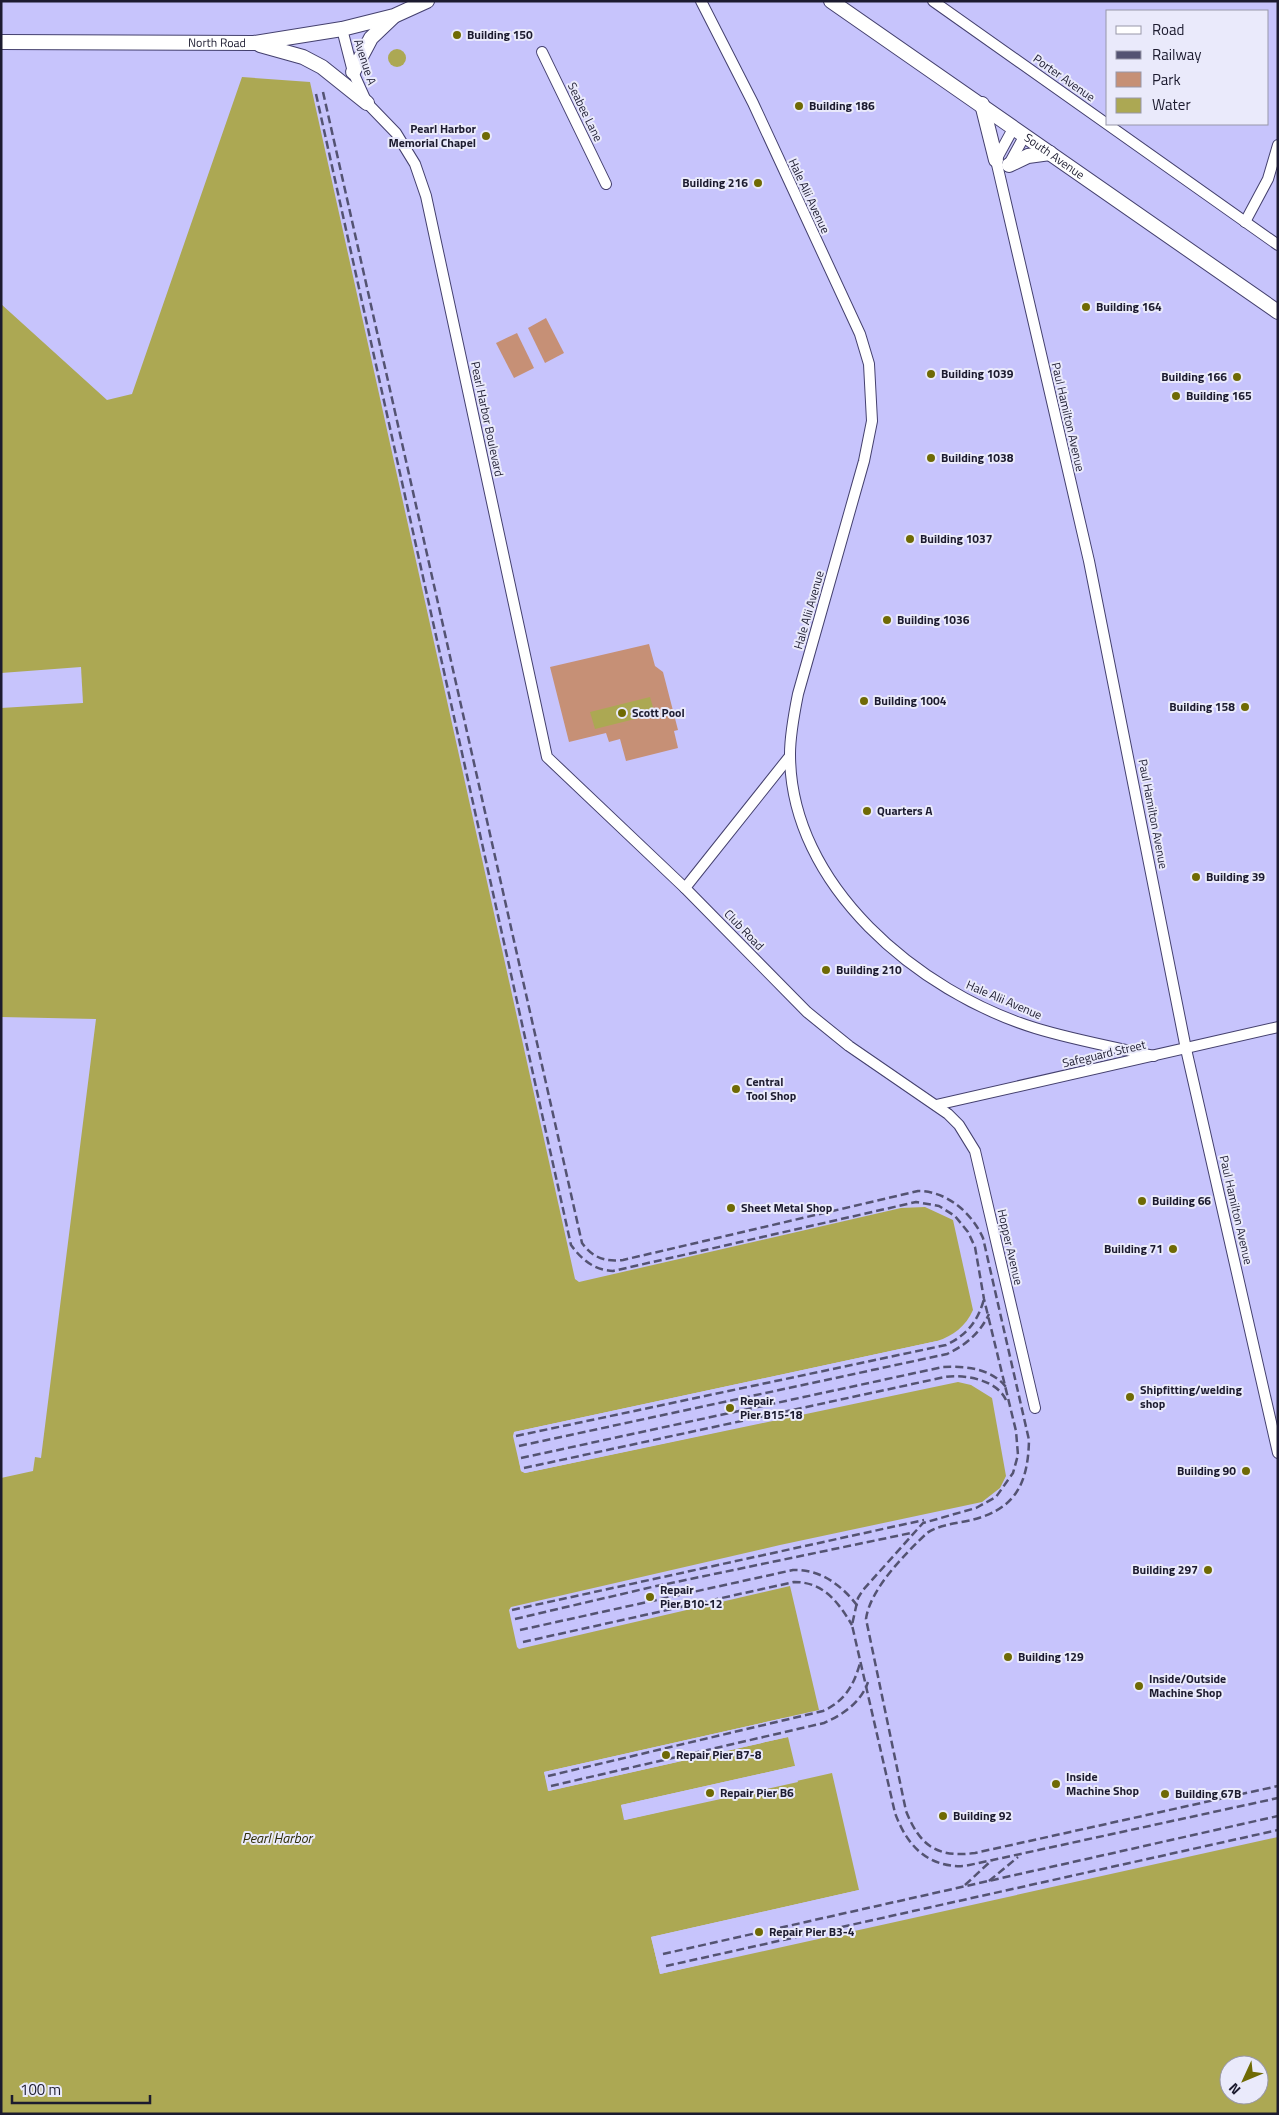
<svg xmlns="http://www.w3.org/2000/svg" width="1279" height="2115" font-family="'Titillium Web',sans-serif">
<style>
.green{fill:#c69076}
.water{fill:#aca853;fill-rule:evenodd}
.pier{fill:#c7c4fc}
.lines{fill:none;stroke-linecap:round;stroke-linejoin:round}
.minor-casing{stroke:#44406e;stroke-width:12}
.tertiary-casing{stroke:#44406e;stroke-width:16}
.minor{stroke:#fff;stroke-width:10}
.tertiary{stroke:#fff;stroke-width:14}
.rail{stroke:#545372;stroke-width:2.5;stroke-dasharray:8 4;stroke-linecap:butt}
.poi-dot{fill:#6f6a04;stroke:#eaeafb;stroke-width:2}
.labels{text-anchor:middle;stroke-width:4;stroke-linejoin:round;paint-order:stroke}
.poi-label{font-size:12px;font-weight:bold;fill:#1c1b2f;stroke:#eaeafb;text-anchor:start}
.street-label{font-size:12px;fill:#1c1b2f;stroke:#eaeafb}
.water-label{font-size:14px;font-style:italic;fill:#2e2c06;stroke:#eaeafb}
</style>
<rect width="100%" height="100%" fill="#c7c4fc"/>
<!-- green -->
<g class="green">
<polygon points="546,318 564,353 545,363 528,328"/>
<polygon points="517,333 534,368 514,378 496,343"/>
<polygon points="649,644 655,666 663,672 678,730 674,731 678,748 626,761 620,739 609,742 606,733 569,742 550,667"/>
</g>
<!-- water -->
<g class="water">
<circle cx="397" cy="58" r="9"/>
<path d="M242 77 310 82 575 1279 579 1282 901 1208 925 1207 953 1220 973 1310C966 1326 953 1336 937 1341L514 1432 521 1471 525 1473 958 1382 971 1385 992 1398 1006 1476 1000 1488 982 1502 780 1545 511 1607 509 1610 517 1647 519 1649 790 1586 819 1710 544 1772 549 1791 788 1737 795 1766 621 1805 624 1820 832 1773 859 1890 651 1937 660 1974 1278 1837V2114H1V1478L33 1471 35 1457 41 1458 96 1019 1 1017V304L107 400 132 394ZM1229 2065H1259V2095H1229Z"/>
<polygon points="650,697 655,714 595,729 590,712"/>
</g>
<!-- pier -->
<g class="pier">
<polygon points="81,667 83,703 1,708 1,673"/>
<polygon points="937,1341 938,1344 515,1436 525,1471 946,1381 946,1383 525,1473 521,1471 513,1436 514,1432"/>
<polygon points="784,1718 784,1720 547,1774 550,1788 788,1735 788,1737 548,1791 544,1772"/>
<polygon points="795,1766 795,1769 624,1807 626,1817 797,1779 798,1782 625,1820 621,1805"/>
<polygon points="859,1890 860,1893 654,1939 661,1971 867,1924 868,1926 660,1974 651,1937"/>
</g>
<g class="lines">
<defs>
<g id="minor">
<path d="M701 1 753 103 860 334 869 364 872 421 864 461 798 694C794 714 790 734 790 754 790 886 919 992 1035 1028 1074 1040 1114 1047 1154 1056"/>
<polyline points="933,1 1278,245"/>
<polyline points="342,29 353,72 367,103 396,133 415,164 426,196 547,757 685,888 807,1012 849,1046 948,1114 959,1125 975,1151 1035,1408"/>
<polyline points="542,52 606,184"/>
<polyline points="1014,127 996,160 1089,561 1186,1049 1278,1453"/>
<polyline points="1008,166 1025,135"/>
<polyline points="1245,222 1268,179 1278,145"/>
<polyline points="685,888 790,756"/>
<polyline points="936,1105 1278,1027"/>
</g>
<g id="tertiary">
<path id="s1" d="M831 1 1278 312"/>
<path id="s2" d="M1 42 254 43 342 29 394 16 427 1"/>
<polyline points="260,45 303,57 322,67 367,103"/>
<polyline points="353,72 371,38 393,17"/>
<polyline points="982,104 996,160"/>
<polyline points="1009,165 1028,156 1050,153"/>
</g>
</defs>
<!-- minor casing -->
<use href="#minor" class="minor-casing"/>
<!-- tertiary casing -->
<use href="#tertiary" class="tertiary-casing"/>
<!-- minor -->
<use href="#minor" class="minor"/>
<!-- tertiary -->
<use href="#tertiary" class="tertiary"/>
<!-- rail -->
<g class="rail">
<path d="M323 92 582 1243C593 1258 605 1262 623 1260L918 1191C947 1191 972 1213 983 1238L1029 1440C1028 1486 1014 1511 967 1521 953 1524 939 1525 927 1533 905 1554 870 1589 866 1619L906 1811C920 1846 937 1858 975 1853L1278 1786"/>
<path d="M316 94 571 1245C582 1260 594 1270 613 1271L916 1202 939 1206 955 1216 968 1232 975 1247 984 1299 1016 1431 1018 1455 1013 1473 996 1497 976 1508 923 1523 863 1590 858 1598 852 1625 895 1813C907 1846 928 1868 965 1866L1278 1798"/>
<path d="M516 1436 946 1345C967 1335 978 1321 984 1299"/>
<path d="M519 1446 947 1354C966 1345 980 1333 989 1314"/>
<path d="M521 1458 943 1367C965 1366 991 1368 1006 1387"/>
<path d="M524 1468 945 1377C965 1374 997 1380 1006 1400"/>
<polyline points="512,1610 924,1520"/>
<polyline points="515,1619 652,1587 911,1533"/>
<path d="M520 1630 793 1570C821 1569 843 1586 859 1608"/>
<path d="M523 1642 794 1582C824 1582 838 1602 852 1625"/>
<path d="M548 1776 823 1711C845 1701 854 1685 860 1663"/>
<path d="M551 1786 824 1723C842 1715 861 1703 868 1682"/>
<polyline points="989,1881 1018,1857"/>
<polyline points="965,1885 992,1860"/>
<polyline points="663,1954 1278,1816"/>
<polyline points="666,1966 1278,1830"/>
</g>
</g>
<!-- markers -->
<g class="poi-dot">
<circle cx="457" cy="35" r="5"/>
<circle cx="799" cy="106" r="5"/>
<circle cx="486" cy="136" r="5"/>
<circle cx="758" cy="183" r="5"/>
<circle cx="1086" cy="307" r="5"/>
<circle cx="931" cy="374" r="5"/>
<circle cx="1237" cy="377" r="5"/>
<circle cx="1176" cy="396" r="5"/>
<circle cx="931" cy="458" r="5"/>
<circle cx="910" cy="539" r="5"/>
<circle cx="887" cy="620" r="5"/>
<circle cx="864" cy="701" r="5"/>
<circle cx="1245" cy="707" r="5"/>
<circle cx="622" cy="713" r="5"/>
<circle cx="867" cy="811" r="5"/>
<circle cx="1196" cy="877" r="5"/>
<circle cx="826" cy="970" r="5"/>
<circle cx="736" cy="1089" r="5"/>
<circle cx="1142" cy="1201" r="5"/>
<circle cx="731" cy="1208" r="5"/>
<circle cx="1173" cy="1249" r="5"/>
<circle cx="1130" cy="1397" r="5"/>
<circle cx="730" cy="1408" r="5"/>
<circle cx="1246" cy="1471" r="5"/>
<circle cx="1208" cy="1570" r="5"/>
<circle cx="650" cy="1597" r="5"/>
<circle cx="1008" cy="1657" r="5"/>
<circle cx="1139" cy="1686" r="5"/>
<circle cx="666" cy="1755" r="5"/>
<circle cx="1056" cy="1784" r="5"/>
<circle cx="710" cy="1793" r="5"/>
<circle cx="1165" cy="1794" r="5"/>
<circle cx="943" cy="1816" r="5"/>
<circle cx="759" cy="1932" r="5"/>
</g>
<g class="labels">
<!-- poi labels -->
<g class="poi-label">
<text x="467" y="39">Building 150</text>
<text x="809" y="110">Building 186</text>
<text x="476" y="133" text-anchor="end">Pearl Harbor<tspan x="476" dy="14">Memorial Chapel</tspan></text>
<text x="748" y="187" text-anchor="end">Building 216</text>
<text x="1096" y="311">Building 164</text>
<text x="941" y="378">Building 1039</text>
<text x="1227" y="381" text-anchor="end">Building 166</text>
<text x="1186" y="400">Building 165</text>
<text x="941" y="462">Building 1038</text>
<text x="920" y="543">Building 1037</text>
<text x="897" y="624">Building 1036</text>
<text x="874" y="705">Building 1004</text>
<text x="1235" y="711" text-anchor="end">Building 158</text>
<text x="632" y="717">Scott Pool</text>
<text x="877" y="815">Quarters A</text>
<text x="1206" y="881">Building 39</text>
<text x="836" y="974">Building 210</text>
<text x="746" y="1086">Central<tspan x="746" dy="14">Tool Shop</tspan></text>
<text x="1152" y="1205">Building 66</text>
<text x="741" y="1212">Sheet Metal Shop</text>
<text x="1163" y="1253" text-anchor="end">Building 71</text>
<text x="1140" y="1394">Shipfitting/welding<tspan x="1140" dy="14">shop</tspan></text>
<text x="740" y="1405">Repair<tspan x="740" dy="14">Pier B15-18</tspan></text>
<text x="1236" y="1475" text-anchor="end">Building 90</text>
<text x="1198" y="1574" text-anchor="end">Building 297</text>
<text x="660" y="1594">Repair<tspan x="660" dy="14">Pier B10-12</tspan></text>
<text x="1018" y="1661">Building 129</text>
<text x="1149" y="1683">Inside/Outside<tspan x="1149" dy="14">Machine Shop</tspan></text>
<text x="676" y="1759">Repair Pier B7-8</text>
<text x="1066" y="1781">Inside<tspan x="1066" dy="14">Machine Shop</tspan></text>
<text x="720" y="1797">Repair Pier B6</text>
<text x="1175" y="1798">Building 67B</text>
<text x="953" y="1820">Building 92</text>
<text x="769" y="1936">Repair Pier B3-4</text>
</g>
<!-- street labels -->
<g class="street-label">
<text dy="4" stroke="none"><textPath href="#s2" startOffset="216">North Road</textPath></text>
<text transform="translate(365 62) rotate(72)" y="4">Avenue A</text>
<text transform="translate(1064 78) rotate(35)" y="4">Porter Avenue</text>
<text transform="translate(585 112) rotate(64)" y="4">Seabee Lane</text>
<text dy="4" stroke="none"><textPath href="#s1" startOffset="272">South Avenue</textPath></text>
<text transform="translate(809 196) rotate(65)" y="4">Hale Alii Avenue</text>
<text transform="translate(1068 417) rotate(77)" y="4">Paul Hamilton Avenue</text>
<text transform="translate(487 419) rotate(78)" y="4">Pearl Harbor Boulevard</text>
<text transform="translate(809 610) rotate(-74)" y="4">Hale Alii Avenue</text>
<text transform="translate(1153 814) rotate(79)" y="4">Paul Hamilton Avenue</text>
<text transform="translate(744 930) rotate(46)" y="4">Club Road</text>
<text transform="translate(1004 1000) rotate(23)" y="4">Hale Alii Avenue</text>
<text transform="translate(1104 1054) rotate(-13)" y="4">Safeguard Street</text>
<text transform="translate(1236 1210) rotate(77)" y="4">Paul Hamilton Avenue</text>
<text transform="translate(1010 1247) rotate(77)" y="4">Hopper Avenue</text>
</g>
<!-- water labels -->
<g class="water-label">
<text x="277" y="1843">Pearl Harbor</text>
</g>
</g>
<!-- border -->
<rect width="1279" height="2115" fill="none" stroke="#1c1b2f" stroke-width="5"/>
<!-- legend -->
<rect x="1106" y="10" width="162" height="115" fill="#eaeafb" stroke="#9897a9"/>
<rect x="1116" y="26" width="25" height="8" fill="#ffffff" stroke="#9897a9"/>
<text x="1152" y="35" font-size="15" fill="#1c1b2f">Road</text>
<rect x="1116" y="51" width="25" height="8" fill="#545372" stroke="#9897a9"/>
<text x="1152" y="60" font-size="15" fill="#1c1b2f">Railway</text>
<rect x="1116" y="72" width="25" height="15" fill="#c69076" stroke="#9897a9"/>
<text x="1152" y="85" font-size="15" fill="#1c1b2f">Park</text>
<rect x="1116" y="98" width="25" height="15" fill="#aca853" stroke="#9897a9"/>
<text x="1152" y="110" font-size="15" fill="#1c1b2f">Water</text>
<!-- north arrow -->
<g transform="translate(1244 2080) rotate(226)"><circle r="24" fill="#eaeafb" stroke="#9897a9"/>
<path d="M0-4L9 19L0 12L-9 19Z" fill="#6f6a04"/>
<text y="-8" font-size="14" font-weight="bold" text-anchor="middle" fill="#1c1b2f">N</text>
</g>
<!-- scale -->
<path d="M12 2095v8h138v-8" fill="none" stroke="#1c1b2f" stroke-width="2.5"/>
<text x="20" y="2095" font-size="15" fill="#1c1b2f" stroke="#eaeafb" stroke-width="4" paint-order="stroke">100 m</text>
</svg>
